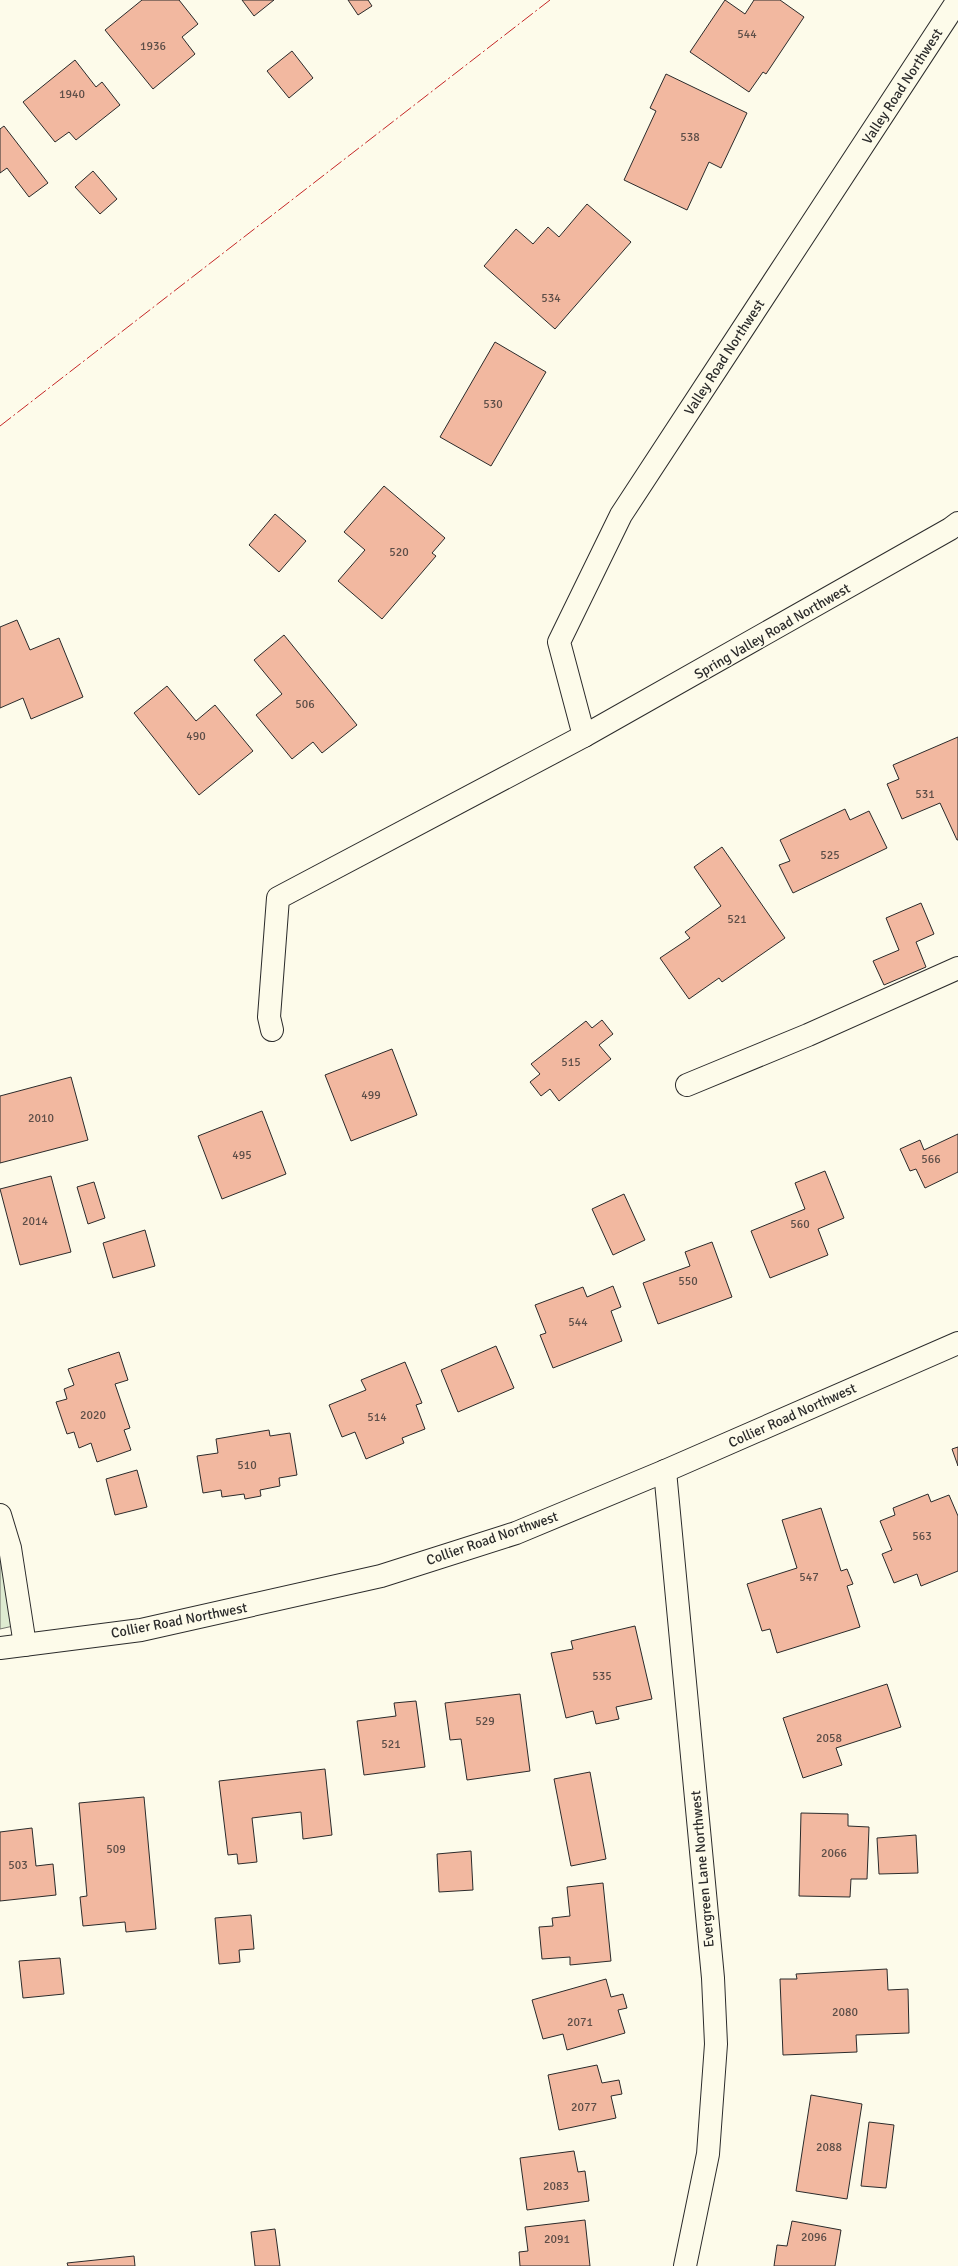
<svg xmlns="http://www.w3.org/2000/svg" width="958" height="2266" font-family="Signika,sans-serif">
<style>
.green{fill:#deebd1;stroke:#74746e}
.building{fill:#f2b8a0;stroke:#2b2b2b}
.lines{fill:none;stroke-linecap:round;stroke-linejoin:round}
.minor-casing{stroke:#2b2b2b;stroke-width:24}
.minor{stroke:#fdfbea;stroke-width:22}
.power{stroke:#c62828;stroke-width:1;stroke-dasharray:14 3 2 3;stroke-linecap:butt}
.labels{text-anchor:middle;stroke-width:3;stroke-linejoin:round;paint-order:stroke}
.number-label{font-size:12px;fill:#5d4e48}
.street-label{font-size:14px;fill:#2b2b2b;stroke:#fdfbea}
</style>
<rect width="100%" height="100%" fill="#fdfbea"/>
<!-- green -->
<polygon class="green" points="0,1555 22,1624 0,1629"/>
<!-- building -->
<g class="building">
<polygon points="142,0 179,0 198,24 182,37 195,54 153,89 105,30"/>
<polygon points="242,0 274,0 254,16"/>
<polygon points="348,0 368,0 372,6 358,15"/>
<polygon points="725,0 745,14 754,0 780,0 804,17 766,74 763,72 749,92 690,52"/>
<polygon points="292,51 313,78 289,98 267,71"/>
<polygon points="75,60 96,87 102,82 120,105 76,140 69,132 55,142 23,102"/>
<polygon points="666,74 747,113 721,168 709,162 687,210 624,180 656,111 650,108"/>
<polygon points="4,126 48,183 29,197 7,168 0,173 0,129"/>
<polygon points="93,171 117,199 100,214 75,187"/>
<polygon points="587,204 631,242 555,329 484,266 516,229 533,244 548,227 559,237"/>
<polygon points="495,342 546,372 491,466 440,437"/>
<polygon points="384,486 445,538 432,553 436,556 382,619 338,581 365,550 344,532"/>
<polygon points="275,514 306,541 279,572 249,545"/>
<polygon points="17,620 30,650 59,638 83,697 31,719 23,698 0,708 0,627"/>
<polygon points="284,635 357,725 322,753 313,742 292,759 256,715 282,694 254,660"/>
<polygon points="167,686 196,721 215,705 253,751 199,795 134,713"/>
<polygon points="958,737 958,840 957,840 940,803 902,819 887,784 899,779 893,765"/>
<polygon points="845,809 850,820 869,811 887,848 793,893 779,865 790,861 780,840"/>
<polygon points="722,847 785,938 722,982 719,978 689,999 660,958 690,938 685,932 721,906 694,867"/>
<polygon points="921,903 934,934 916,942 926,967 884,985 873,961 899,950 886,918"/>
<polygon points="602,1020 613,1034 599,1045 611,1059 559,1101 550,1089 541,1096 530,1082 540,1074 531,1064 586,1021 592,1028"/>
<polygon points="392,1049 417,1115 351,1141 325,1075"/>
<polygon points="71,1077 88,1140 0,1163 0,1096"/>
<polygon points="262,1111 286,1174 222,1199 198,1136"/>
<polygon points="958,1134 958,1172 925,1188 916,1169 910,1171 900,1149 920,1140 924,1150"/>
<polygon points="825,1171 844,1218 818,1229 828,1255 770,1278 751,1231 805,1209 795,1183"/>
<polygon points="51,1176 71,1252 20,1265 0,1189"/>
<polygon points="94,1182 105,1218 88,1224 77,1187"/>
<polygon points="624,1194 645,1240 613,1255 592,1209"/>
<polygon points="145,1230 155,1266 113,1278 103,1243"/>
<polygon points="712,1242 732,1297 658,1324 643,1283 690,1266 685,1252"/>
<polygon points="613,1286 621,1307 611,1311 622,1341 553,1368 540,1335 546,1333 535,1305 583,1287 587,1297"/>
<polygon points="496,1346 514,1388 458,1412 441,1370"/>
<polygon points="119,1352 128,1380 115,1384 130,1428 124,1430 131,1450 97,1462 91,1443 79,1448 74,1432 67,1434 56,1402 67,1399 64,1389 74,1385 68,1369"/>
<polygon points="405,1362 422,1403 416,1405 425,1429 402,1438 404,1443 366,1459 355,1432 342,1437 329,1405 366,1390 361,1380"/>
<polygon points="269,1430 270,1436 290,1433 297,1475 279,1478 280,1486 260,1490 261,1496 245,1499 244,1494 222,1497 221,1490 203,1493 197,1456 218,1453 216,1439"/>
<polygon points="958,1447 958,1466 952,1449"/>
<polygon points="137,1470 147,1507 115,1515 106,1479"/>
<polygon points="928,1494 931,1502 949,1495 958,1516 958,1571 921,1586 917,1574 894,1583 882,1554 892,1550 880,1521 895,1515 893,1508"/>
<polygon points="821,1508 841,1571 847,1569 853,1584 847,1586 860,1627 777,1653 770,1629 762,1631 747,1584 797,1568 782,1520"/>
<polygon points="635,1626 652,1699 616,1707 619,1719 596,1724 593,1711 566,1718 551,1653 573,1649 571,1641"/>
<polygon points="887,1684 901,1727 836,1748 842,1765 803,1778 783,1718"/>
<polygon points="520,1694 530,1771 467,1780 461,1739 450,1740 445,1703"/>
<polygon points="416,1701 425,1767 364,1775 357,1721 396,1716 394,1703"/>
<polygon points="325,1769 332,1835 303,1839 301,1812 252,1818 257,1862 238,1864 237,1854 228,1855 219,1781"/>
<polygon points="590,1772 606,1859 571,1866 554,1779"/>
<polygon points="144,1797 156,1929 126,1932 125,1922 83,1926 80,1897 87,1896 79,1803"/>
<polygon points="801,1813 848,1814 848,1826 869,1827 867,1879 851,1879 850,1897 799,1896"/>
<polygon points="32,1828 36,1866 53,1864 56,1895 0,1901 0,1832"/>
<polygon points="916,1835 918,1873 879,1874 877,1838"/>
<polygon points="471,1851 473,1890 439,1892 437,1854"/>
<polygon points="603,1883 611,1961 570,1965 570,1957 542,1959 539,1927 553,1926 552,1918 570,1916 567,1887"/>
<polygon points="251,1915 254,1949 239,1950 240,1962 219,1964 215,1918"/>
<polygon points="60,1958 64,1994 23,1998 19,1961"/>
<polygon points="887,1969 888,1990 908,1989 909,2033 856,2035 857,2052 783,2055 780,1979 797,1979 796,1974"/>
<polygon points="606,1979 611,1997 623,1994 627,2008 618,2010 625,2033 567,2050 563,2034 543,2039 532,2000"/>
<polygon points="597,2065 602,2083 619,2080 622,2094 611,2096 616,2118 559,2130 548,2075"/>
<polygon points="811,2095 862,2104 847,2199 796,2191"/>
<polygon points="869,2122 894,2125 886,2188 861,2186"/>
<polygon points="574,2151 578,2172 585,2171 589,2201 527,2210 520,2158"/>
<polygon points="585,2220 590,2266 520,2266 519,2252 528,2251 525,2227"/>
<polygon points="792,2221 841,2230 835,2266 774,2266 777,2245 787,2246"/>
<polygon points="275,2229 280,2266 255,2266 251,2232"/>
<polygon points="134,2256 135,2266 68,2266 67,2263"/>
</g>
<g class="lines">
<defs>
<g id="minor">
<polyline points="584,736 559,642 621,515 958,0"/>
<polyline points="272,1030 269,1017 278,898 584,736 950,529 958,523"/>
<polyline points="687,1085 808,1035 958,968"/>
<polyline points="665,1471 713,1978 716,2044 708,2154 685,2266"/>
<polyline points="0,1515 10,1548 25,1645"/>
<polyline points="0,1648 141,1630 381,1576 516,1533 665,1471 958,1343"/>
</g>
</defs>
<!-- minor casing -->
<use href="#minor" class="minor-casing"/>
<!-- minor -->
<use href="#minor" class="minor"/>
<!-- power -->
<polyline class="power" points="0,426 550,0"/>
</g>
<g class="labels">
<!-- number labels -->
<g class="number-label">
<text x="747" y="38">544</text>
<text x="153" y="50">1936</text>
<text x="72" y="98">1940</text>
<text x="690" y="141">538</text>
<text x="551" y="302">534</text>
<text x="493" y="408">530</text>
<text x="399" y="556">520</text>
<text x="305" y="708">506</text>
<text x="196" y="740">490</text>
<text x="925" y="798">531</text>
<text x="830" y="859">525</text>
<text x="737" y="923">521</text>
<text x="571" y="1066">515</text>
<text x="371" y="1099">499</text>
<text x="41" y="1122">2010</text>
<text x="242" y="1159">495</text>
<text x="931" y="1163">566</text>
<text x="35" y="1225">2014</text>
<text x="800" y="1228">560</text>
<text x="688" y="1285">550</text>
<text x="578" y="1326">544</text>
<text x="93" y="1419">2020</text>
<text x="377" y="1421">514</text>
<text x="247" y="1469">510</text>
<text x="922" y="1540">563</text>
<text x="809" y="1581">547</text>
<text x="602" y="1680">535</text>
<text x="485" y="1725">529</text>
<text x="829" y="1742">2058</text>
<text x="391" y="1748">521</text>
<text x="116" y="1853">509</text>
<text x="834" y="1857">2066</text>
<text x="18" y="1869">503</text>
<text x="845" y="2016">2080</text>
<text x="580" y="2026">2071</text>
<text x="584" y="2111">2077</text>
<text x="829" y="2151">2088</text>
<text x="556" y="2190">2083</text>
<text x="814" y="2241">2096</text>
<text x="557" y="2243">2091</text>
</g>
<!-- street labels -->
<g class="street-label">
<text transform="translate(902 86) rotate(-57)" y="5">Valley Road Northwest</text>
<text transform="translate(724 357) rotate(-57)" y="5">Valley Road Northwest</text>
<text transform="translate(772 631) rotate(-30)" y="5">Spring Valley Road Northwest</text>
<text transform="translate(792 1415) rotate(-24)" y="5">Collier Road Northwest</text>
<text transform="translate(492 1538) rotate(-19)" y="5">Collier Road Northwest</text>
<text transform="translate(179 1620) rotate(-11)" y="5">Collier Road Northwest</text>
<text transform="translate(702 1869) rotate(-95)" y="5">Evergreen Lane Northwest</text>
</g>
</g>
</svg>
